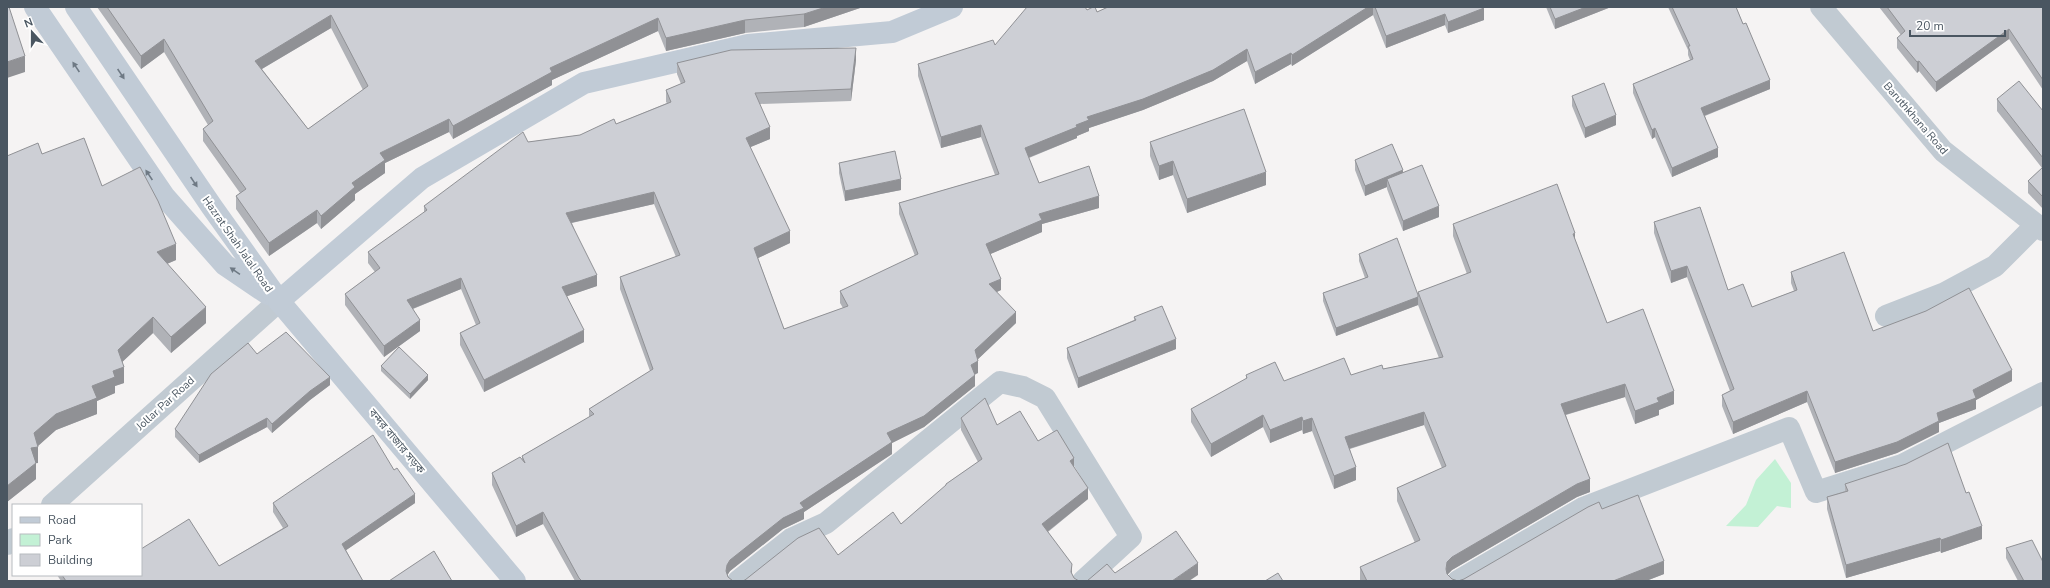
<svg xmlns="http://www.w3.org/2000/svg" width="2050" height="588" font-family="'Nunito Sans','Noto Sans Bengali',sans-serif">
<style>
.green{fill:#c3f1d5}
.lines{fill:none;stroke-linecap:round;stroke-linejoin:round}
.minor{stroke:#c1cad2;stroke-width:22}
.secondary{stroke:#c1cbd6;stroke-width:22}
.wall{fill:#b0b2b7;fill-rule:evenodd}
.shaded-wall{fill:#909195}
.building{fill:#cdcfd5;stroke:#909195;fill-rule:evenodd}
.oneway{fill:#6e7984}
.labels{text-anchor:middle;stroke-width:4;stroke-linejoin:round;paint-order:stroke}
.street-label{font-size:11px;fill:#4a5661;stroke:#fff}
</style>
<rect width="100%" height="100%" fill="#f5f3f3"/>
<!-- green -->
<polygon class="green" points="1775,459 1791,483 1791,508 1777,506 1758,527 1726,526 1746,505 1756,480"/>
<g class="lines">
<!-- minor -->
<g class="minor">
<polyline points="1821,7 1943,151 2043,230"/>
<polyline points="1886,316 1945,293 1995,266 2036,225"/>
<polyline points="52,505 279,301"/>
<polyline points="7,544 13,539"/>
<polyline points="738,581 791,539 826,523 1000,382 1023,387 1045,398 1131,537 1083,581"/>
<polyline points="1458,581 1583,508 1789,428 1816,492 1902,465 2043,393"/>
</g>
<!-- secondary -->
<g class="secondary">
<polyline points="35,7 164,196 225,265 268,294"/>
<polyline points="76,7 212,207 279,301 515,581"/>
<polyline points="279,301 422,178 584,83 748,45 892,32 952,7"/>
</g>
</g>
<!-- wall -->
<g class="wall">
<path d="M97 7H863L804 27 745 33 666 51 658 31 552 80V85L453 139 449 132 385 163V173L355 194V200L321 229 317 223 269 256 236 209V196L240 193 203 141V129L208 125 164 52 141 69ZM331 28 363 90 308 129 262 69Z"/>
<polygon points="1108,7 1483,7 1484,20 1448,33 1445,25 1386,48 1373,15 1292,66 1291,64 1255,84 1247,61 1213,81 1143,110 1089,128 1089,131 1077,136 1077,138 1029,158 1039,183 1099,208 1042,224 1042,232 990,254 1001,290 996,292 1016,323 978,359 978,373 975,374 975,386 924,427 892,443 892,454 804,512 804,519 783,529 730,571 727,575 728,577 733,581 575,581 543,524 516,537 492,485 492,473 522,459 522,456 589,417 589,409 650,371 620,289 620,277 676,257 654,204 572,223 597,286 567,296 584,342 484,392 460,345 460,333 476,325 461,289 413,309 420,331 384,357 345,305 345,294 375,272 368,263 368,252 424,213 424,206 528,142 580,135 616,124 667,103 666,102 666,90 681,84 677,74 677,63 856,60 851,101 760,104 770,139 750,147 790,243 758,258 784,329 843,308 840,303 840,291 915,256 899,214 899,203 995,175 981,137 941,148 918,76 918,64 995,45 1087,10 1097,12"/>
<polygon points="1546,7 1611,7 1555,29"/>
<polygon points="1668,7 1736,7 1770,89 1705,116 1718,157 1672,177 1655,137 1652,139 1633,93 1633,84 1690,60 1688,55 1688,50"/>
<polygon points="1879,7 2043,7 2043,90 2009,39 1936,92 1919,71 1917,73 1897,48 1897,38 1901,35"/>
<polygon points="1572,96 1616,125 1585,138 1572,106"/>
<polygon points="1997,99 2043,111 2043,209 2028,193 2028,181 2042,168 1997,111"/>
<polygon points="1150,142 1266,185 1187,213 1173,175 1159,180 1150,156"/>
<polygon points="42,154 102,186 176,260 167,264 206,323 171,353 153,333 122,362 124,383 115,386 115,393 97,401 97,414 56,430 37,446 38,463 36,463 36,479 7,502"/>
<polygon points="1355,160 1403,173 1439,217 1403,231 1387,189 1387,187 1365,196 1355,170"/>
<polygon points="839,163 901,190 845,201 839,173"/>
<polygon points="1654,222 1728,290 1752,307 1794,291 1791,283 1791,272 1873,331 2012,381 1976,400 1976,409 1939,423 1939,432 1897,453 1835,473 1807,402 1733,434 1722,406 1722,395 1730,391 1687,277 1671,283 1654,233"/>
<polygon points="1453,224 1575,239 1607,323 1674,404 1659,410 1659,415 1635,424 1625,397 1566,415 1590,492 1577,497 1452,570 1447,575 1452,579 1458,581 1464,579 1602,509 1664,574 1646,581 1361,581 1360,580 1360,567 1415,543 1397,501 1397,488 1442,468 1424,425 1350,449 1356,480 1334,489 1312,431 1303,434 1302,430 1270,443 1263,427 1211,457 1191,422 1191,409 1246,379 1246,375 1284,381 1351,375 1439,358 1418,305 1336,336 1323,301 1323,293 1365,278 1359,261 1359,254 1418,295 1418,292 1467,274 1453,236"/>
<polygon points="1134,317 1176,349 1078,388 1067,358 1067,348 1134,320"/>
<polygon points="257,354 330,385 310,400 272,433 267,427 199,463 175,437 175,429"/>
<polygon points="381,366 428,380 410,399 381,371"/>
<polygon points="961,418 997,425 1038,441 1074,468 1088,499 1048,532 1074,578 838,555 901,524 946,486 946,484 978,462 961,430"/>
<polygon points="394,470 415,503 346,550 363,581 61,581 57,575 141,575 219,566 283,528 273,512 273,503"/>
<polygon points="1845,484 1966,493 1982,539 1941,553 1940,551 1846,578 1827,509 1827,497 1845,491"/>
<polygon points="2006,548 2043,581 2018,581 2006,558"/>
</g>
<!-- shaded-wall -->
<g class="shaded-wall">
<polygon points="826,7 863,7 804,27 804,14"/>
<polygon points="1368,7 1373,7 1373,15 1292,66 1292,55"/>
<polygon points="1586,7 1611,7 1555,29 1555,19"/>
<polygon points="1484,8 1484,20 1448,33 1448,22"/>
<polygon points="1445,14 1445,25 1386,48 1386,36"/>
<polygon points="331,15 331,28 255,73 255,61"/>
<polygon points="658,18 658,31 552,80 552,85 453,139 453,126 550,68"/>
<polygon points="745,20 745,33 666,51 666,38"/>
<polygon points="2009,29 2009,39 1936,92 1936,82"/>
<polygon points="164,39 164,52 141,69 141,56"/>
<polygon points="856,48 856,60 851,101 851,89"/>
<polygon points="1247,49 1247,61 1213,81 1143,110 1089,128 1089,131 1077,136 1077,138 1025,159 1025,148 1076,125 1087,117"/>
<polygon points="1291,53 1291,64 1255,84 1255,72"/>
<polygon points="25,56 25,72 7,78 7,62"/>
<polygon points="1919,61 1919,71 1917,73 1917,62"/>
<polygon points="1770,80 1770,89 1701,117 1701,108"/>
<polygon points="1616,115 1616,125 1585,138 1585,128"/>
<polygon points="449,119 449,132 385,163 385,173 355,194 355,200 321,229 321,216 380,153"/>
<polygon points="981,125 981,137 941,148 941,137"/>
<polygon points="770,127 770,139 746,149 746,138"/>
<polygon points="1655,128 1655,137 1652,139 1652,130"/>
<polygon points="1718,148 1718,157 1672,177 1672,168"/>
<polygon points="1173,161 1173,175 1159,180 1159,166"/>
<polygon points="1403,170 1403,180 1387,179 1387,187 1365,196 1365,186"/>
<polygon points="1266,172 1266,185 1187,213 1187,199"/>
<polygon points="901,179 901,190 845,201 845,191"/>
<polygon points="654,192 654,204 566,224 566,213"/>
<polygon points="1099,196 1099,208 1042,224 1042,232 986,256 986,244 1039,214"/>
<polygon points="1439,206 1439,217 1403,231 1403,221"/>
<polygon points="317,210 317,223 269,256 269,243"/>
<polygon points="790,231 790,243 754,260 754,248"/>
<polygon points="1575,233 1575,245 1573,234"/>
<polygon points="176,244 176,260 157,268 157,252"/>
<polygon points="1687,266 1687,277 1671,283 1671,271"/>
<polygon points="597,275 597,286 562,298 562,287"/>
<polygon points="461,278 461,289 407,311 407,300"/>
<polygon points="1001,279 1001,290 989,296 989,284"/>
<polygon points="1418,297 1418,305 1336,336 1336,328"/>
<polygon points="206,307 206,323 171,353 171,337"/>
<polygon points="1016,312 1016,323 975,362 975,350"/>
<polygon points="153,317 153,333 118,366 118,350"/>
<polygon points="420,320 420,331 384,357 384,346"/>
<polygon points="584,330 584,342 484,392 484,380"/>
<polygon points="1176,339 1176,349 1078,388 1078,378"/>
<polygon points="978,361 978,373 971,376 971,365"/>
<polygon points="124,367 124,383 115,386 115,393 97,401 97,414 56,430 37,447 38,447 38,463 31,464 31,448 34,433 56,414 113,371"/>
<polygon points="2012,370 2012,381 1976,400 1976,409 1939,423 1939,432 1897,453 1835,473 1835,462 1937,413 1973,390"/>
<polygon points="428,375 428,380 410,399 410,394"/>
<polygon points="975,375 975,386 924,427 892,443 892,454 804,512 804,519 783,529 730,571 727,576 726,571 727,565 730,560 800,503 887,433"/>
<polygon points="330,377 330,385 310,400 272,433 272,424 310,391"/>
<polygon points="1625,384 1625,397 1561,416 1561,404"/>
<polygon points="1674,391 1674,404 1659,410 1659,415 1635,424 1635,411 1657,398"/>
<polygon points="1807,391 1807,402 1733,434 1733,422"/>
<polygon points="1424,412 1424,425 1345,450 1345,437"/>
<polygon points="1263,415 1263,427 1211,457 1211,444"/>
<polygon points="1302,417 1302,430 1270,443 1270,430"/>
<polygon points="267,418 267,427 199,463 199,455"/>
<polygon points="1312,418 1312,431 1303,434 1303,421"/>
<polygon points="1074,458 1074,469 1070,461"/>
<polygon points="36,463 36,479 7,502 7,486"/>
<polygon points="1356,467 1356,480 1334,489 1334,476"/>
<polygon points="1590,479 1590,492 1577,497 1452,570 1447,575 1446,569 1447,562 1452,557 1577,484"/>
<polygon points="1088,488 1088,499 1042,536 1042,524"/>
<polygon points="415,494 415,503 342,553 342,544"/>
<polygon points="543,512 543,524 516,537 516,526"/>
<polygon points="1982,526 1982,539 1941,553 1941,540"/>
<polygon points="1940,538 1940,551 1846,578 1846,565"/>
<polygon points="1664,561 1664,574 1646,581 1613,581"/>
<polygon points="1198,563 1198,575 1189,581 1172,581"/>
<polygon points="1072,564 1072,575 1071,572"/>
</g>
<!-- building -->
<g class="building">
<polygon points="7,7 9,7 25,56 7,62"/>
<path d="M107 7H826L804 14 745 20 666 38 658 18 550 68 552 72 453 126 449 119 380 153 385 160 352 183 355 187 321 216 317 210 269 243 236 196 246 189 203 129 213 121 164 39 141 56ZM331 15 368 86 308 129 255 61Z"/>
<polygon points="1027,7 1085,7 1087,10 1093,7 1095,7 1097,12 1108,7 1368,7 1292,55 1291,53 1255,72 1247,49 1213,70 1143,99 1087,117 1089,120 1076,125 1077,127 1025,148 1039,183 1089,166 1099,196 1039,214 1042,220 986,244 1001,279 989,284 1016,312 975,350 978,361 971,365 975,375 924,416 887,433 892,442 800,503 804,508 783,518 730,560 727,565 726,571 728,577 733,581 582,581 579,578 543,512 516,526 492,473 520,457 525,463 522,456 594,414 589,409 653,369 620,277 680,255 654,192 566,213 597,275 562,287 584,330 484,380 460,333 480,323 461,278 407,300 420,320 384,346 345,294 380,268 368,252 427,210 424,206 523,132 528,142 580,135 614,119 616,124 671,102 666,90 685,82 677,63 731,50 856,48 851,89 755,93 770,127 746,138 790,231 754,248 784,329 848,306 840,291 918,254 899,203 999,174 981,125 941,137 918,64 993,40 995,45"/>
<polygon points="1375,7 1483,7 1484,8 1448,22 1445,14 1386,36"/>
<polygon points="1550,7 1586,7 1555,19"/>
<polygon points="1672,7 1736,7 1743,24 1746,23 1770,80 1701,108 1718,148 1672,168 1655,128 1652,130 1633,84 1693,59 1688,46 1690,46"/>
<polygon points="1887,7 2043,7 2043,80 2009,29 1936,82 1919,61 1917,62 1897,38 1905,31"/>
<polygon points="2019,81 2043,111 2043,158 1997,99"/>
<polygon points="1604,83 1616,115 1585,128 1572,96"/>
<polygon points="1244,109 1266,172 1187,199 1173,161 1159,166 1150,142"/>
<polygon points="84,138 102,186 140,167 158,201 176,244 157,252 206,307 171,337 153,317 118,350 124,367 113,371 115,377 92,386 97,398 56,414 34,433 38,447 31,448 36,463 7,486 7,156 38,143 42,154"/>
<polygon points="1392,144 1403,170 1365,186 1355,160"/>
<polygon points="895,151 901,179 845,191 839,163"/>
<polygon points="1422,165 1439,206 1403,221 1387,179"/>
<polygon points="2043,167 2043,197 2028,181"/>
<polygon points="1557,184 1575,233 1573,234 1607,323 1643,309 1674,391 1657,398 1659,402 1635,411 1625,384 1561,404 1590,479 1577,484 1452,557 1447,562 1446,569 1447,574 1452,579 1458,581 1464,579 1588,507 1599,502 1602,509 1638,495 1664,561 1613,581 1367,581 1360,567 1420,540 1397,488 1446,466 1424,412 1345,437 1356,467 1334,476 1312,418 1303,421 1302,417 1270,430 1263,415 1211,444 1191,409 1247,378 1246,375 1275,362 1284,381 1344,358 1351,375 1382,365 1383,369 1443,357 1418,292 1471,272 1453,224"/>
<polygon points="1700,207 1728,290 1743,284 1752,307 1797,290 1791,272 1844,252 1873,331 1926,311 1969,288 2012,370 1973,390 1976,398 1937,413 1939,421 1897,442 1835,462 1807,391 1733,422 1722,395 1734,389 1687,266 1671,271 1654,222"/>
<polygon points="1397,238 1418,295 1418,297 1336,328 1323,293 1368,277 1359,254"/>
<polygon points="1162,306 1176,339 1078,378 1067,348 1136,320 1134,317"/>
<polygon points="286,332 330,377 310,391 272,424 267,418 199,455 175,429 211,374 248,343 257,354"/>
<polygon points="399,347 428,375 410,394 381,366"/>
<polygon points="985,398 997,425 1020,411 1038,441 1057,430 1074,458 1070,461 1088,488 1042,524 1072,564 1071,572 1074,578 1079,581 742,581 745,580 798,538 819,528 838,555 893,512 901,524 946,485 946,484 982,459 961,418"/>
<polygon points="373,435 394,470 397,468 415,494 342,544 363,581 66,581 62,575 141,575 141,549 189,519 219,566 288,526 273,503"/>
<polygon points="1948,443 1966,493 1969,492 1982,526 1941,540 1940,538 1846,565 1827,497 1848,491 1845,484 1906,464"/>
<polygon points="1176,531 1198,563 1172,581 1087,581 1107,564 1115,573"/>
<polygon points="2032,540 2043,562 2043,581 2024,581 2006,548"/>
<polygon points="434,551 452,581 389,581"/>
<polygon points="1278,573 1283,581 1265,581"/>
</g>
<!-- one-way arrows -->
<defs><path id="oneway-solid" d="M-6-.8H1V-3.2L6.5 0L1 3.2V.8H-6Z"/></defs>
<g class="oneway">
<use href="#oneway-solid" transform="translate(76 67) rotate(-124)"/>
<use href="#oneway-solid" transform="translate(121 74) rotate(56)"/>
<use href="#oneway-solid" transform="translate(149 175) rotate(-124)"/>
<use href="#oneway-solid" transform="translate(194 182) rotate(56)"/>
<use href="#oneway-solid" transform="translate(235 271) rotate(-146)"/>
</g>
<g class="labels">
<!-- street labels -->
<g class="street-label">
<text transform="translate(1916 118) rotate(49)" y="4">Baruthkhana Road</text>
<text transform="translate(238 244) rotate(55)" y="4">Hazrat Shah Jalal Road</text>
<text transform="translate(165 403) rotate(-42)" y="4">Jollar Par Road</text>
<text transform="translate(397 441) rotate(50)" y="4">বন্দর বাজার সড়ক</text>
</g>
</g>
<!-- border -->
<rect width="2050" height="588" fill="none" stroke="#4a5661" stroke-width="16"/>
<!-- legend -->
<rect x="12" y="504" width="130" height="72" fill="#ffffff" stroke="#b7bbc0"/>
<rect x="20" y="517" width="20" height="6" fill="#c1cbd6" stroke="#b7bbc0"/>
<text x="48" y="524" font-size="12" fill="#4a5661">Road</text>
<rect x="20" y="534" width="20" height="12" fill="#c3f1d5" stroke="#b7bbc0"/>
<text x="48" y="544" font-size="12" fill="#4a5661">Park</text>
<rect x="20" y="554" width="20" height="12" fill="#cdcfd5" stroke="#b7bbc0"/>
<text x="48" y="564" font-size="12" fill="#4a5661">Building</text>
<!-- north arrow -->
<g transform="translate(32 32) rotate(339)" stroke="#ffffff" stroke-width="3" paint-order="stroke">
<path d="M0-3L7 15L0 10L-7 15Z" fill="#4a5661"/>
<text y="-6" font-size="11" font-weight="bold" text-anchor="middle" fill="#4a5661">N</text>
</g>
<!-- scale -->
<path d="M1910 30v6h95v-6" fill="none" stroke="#4a5661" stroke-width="2"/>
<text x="1916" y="30" font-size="12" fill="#4a5661" stroke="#ffffff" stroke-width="3" paint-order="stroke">20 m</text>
</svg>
